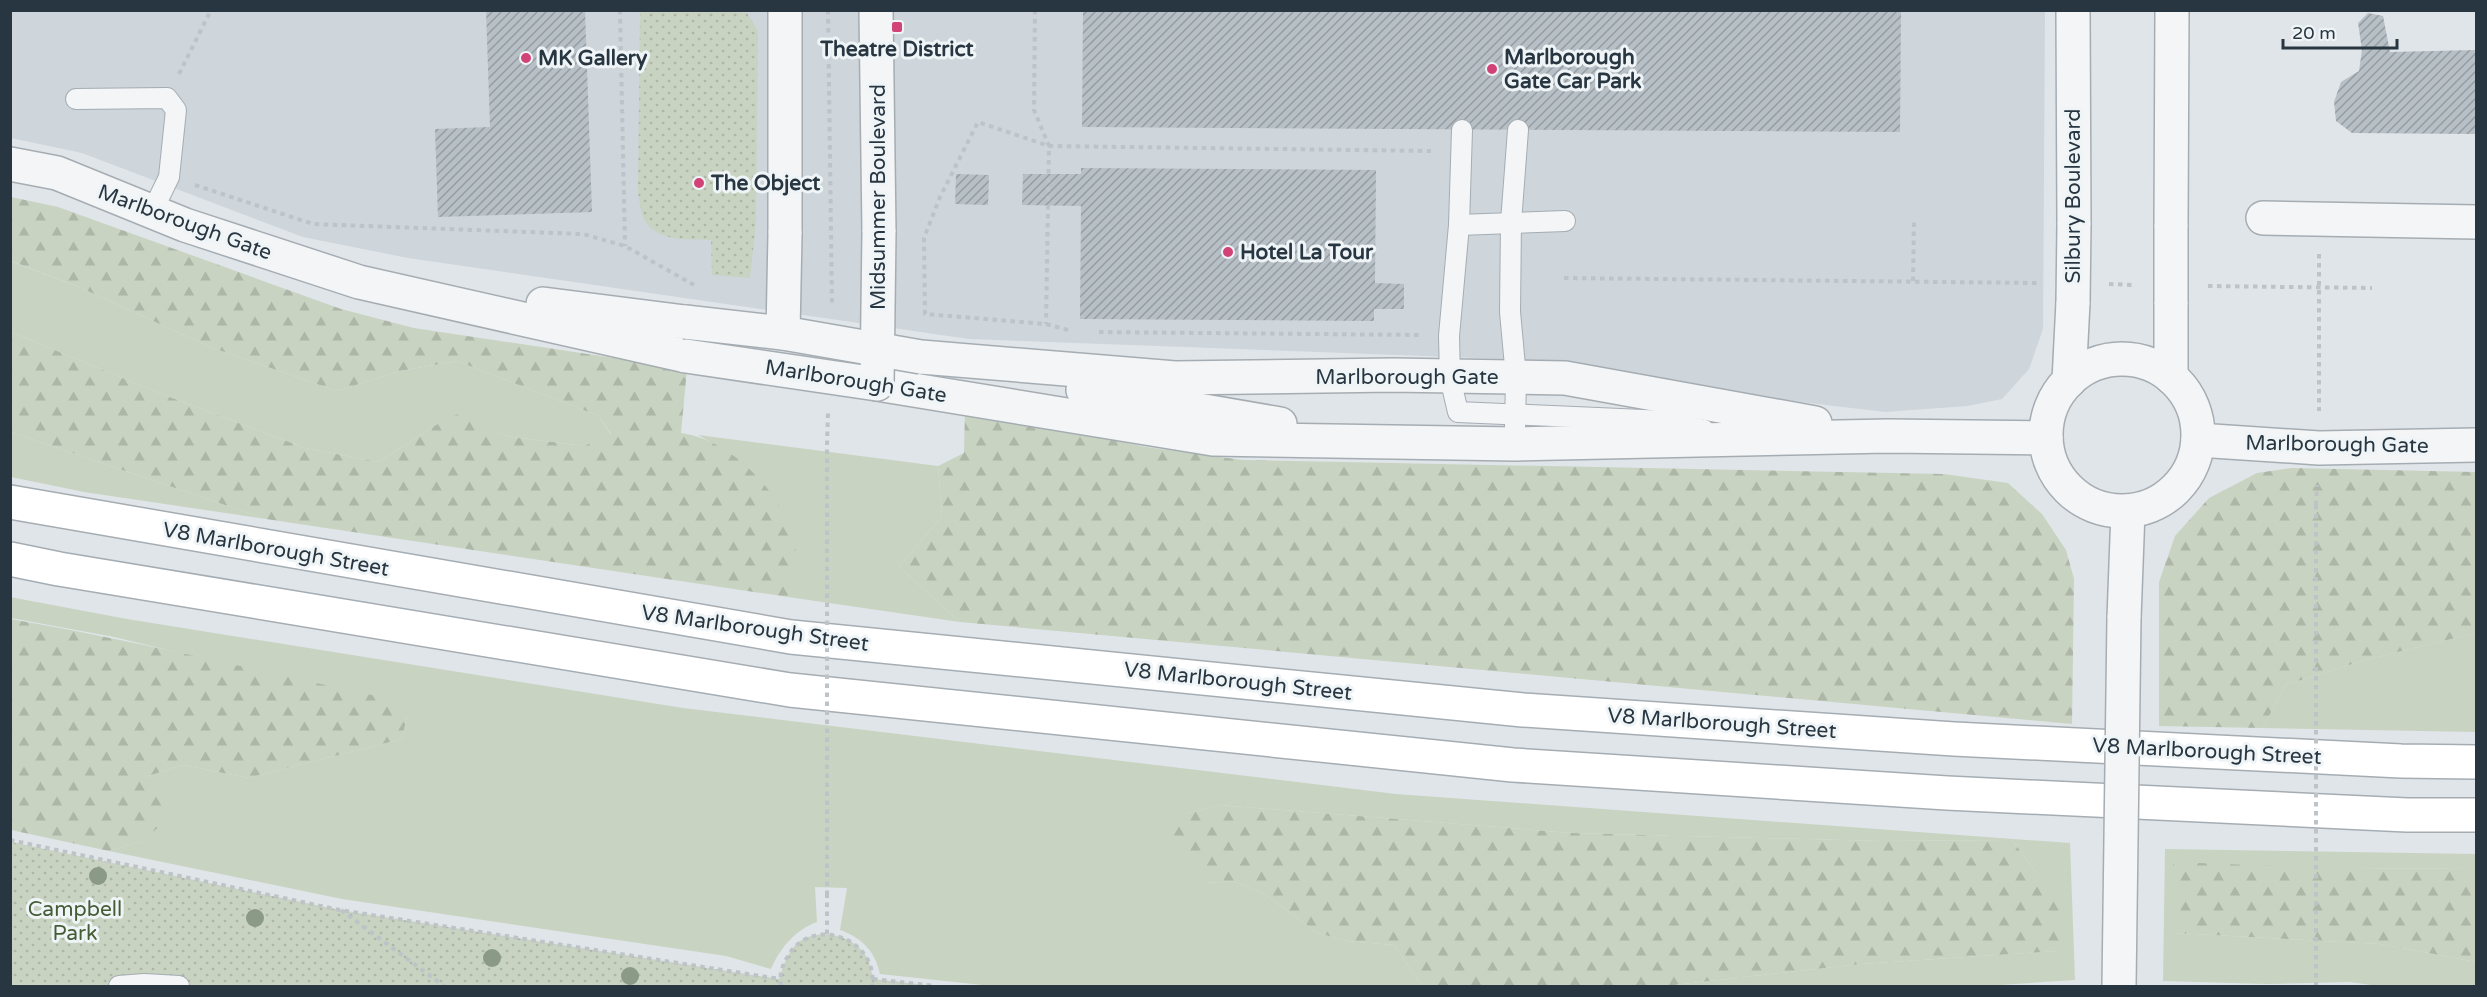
<svg xmlns="http://www.w3.org/2000/svg" width="2487" height="997" font-family="'Varela Round',sans-serif">
<style>
.built{fill:#ced5db}
.green{fill:#c9d3c1}
.forest{fill:url(#forest-firs)}
.park{fill:url(#park-dots)}
.building{fill:url(#building-hatch)}
.lines{fill:none;stroke-linecap:round;stroke-linejoin:round}
.lane-casing{stroke:#a5adb3;stroke-width:22}
.street-casing{stroke:#a5adb3;stroke-width:36}
.secondary-casing{stroke:#a5adb3;stroke-width:36}
.path{stroke:#bec3c8;stroke-width:4;stroke-dasharray:4.5 4.5;stroke-linecap:butt}
.lane{stroke:#f3f5f7;stroke-width:20}
.street{stroke:#f3f5f7;stroke-width:33}
.secondary{stroke:#fff;stroke-width:33}
.street-bridge-casing{stroke:#a5adb3;stroke-width:36;stroke-linecap:butt}
.path-bridge{stroke:#bec3c8;stroke-width:4;stroke-dasharray:4.5 4.5;stroke-linecap:butt}
.street-bridge{stroke:#f3f5f7;stroke-width:33}
.tree{fill:#8b9a86}
.poi-dot{fill:#d14276;stroke:#eff4f7;stroke-width:2}
.labels{text-anchor:middle;stroke-width:6;stroke-linejoin:round;paint-order:stroke}
.poi-label{font-size:21px;font-weight:bold;fill:#283641;stroke:#eff4f7;text-anchor:start}
.street-label{font-size:21px;fill:#283641;stroke:#eff4f7}
.park-label{font-size:21px;fill:#455d35;stroke:#eff4f7}
</style>
<defs>
<pattern id="forest-firs" width="22" height="20" patternUnits="userSpaceOnUse" patternTransform="scale(1.5)"><rect width="22" height="20" fill="#c9d3c1"/><path d="M5 1l3.5 6h-7zM16 11l3.5 6h-7z" fill="#adb6a7"/></pattern>
<pattern id="park-dots" width="8" height="8" patternUnits="userSpaceOnUse" patternTransform="scale(1.5)"><rect width="8" height="8" fill="#c9d3c1"/><path d="M2 2h.1M6 6h.1" fill="none" stroke="#adb6a7" stroke-width="1.8" stroke-linecap="round"/></pattern>
<pattern id="building-hatch" width="6" height="6" patternUnits="userSpaceOnUse" patternTransform="scale(1.5)"><rect width="6" height="6" fill="#b7c0c6"/><path d="M-1 1l2-2M0 6l6-6M5 7l2-2" fill="none" stroke="#959da2"/></pattern>
</defs>
<rect width="100%" height="100%" fill="#e0e5e9"/>
<!-- built -->
<polygon class="built" points="11,11 2045,11 2043,329 2029,369 2002,399 1967,406 1885,412 1693,389 1561,361 969,339 408,258 303,237 82,153 11,138"/>
<!-- green -->
<g class="green">
<polygon points="10,261 79,287 210,347 337,391 400,371 457,361 599,416 611,435 584,446 506,436 460,414 436,425 379,462 305,448 159,393 11,332"/>
<polygon points="11,432 266,519 84,492 11,477"/>
<polygon points="698,435 938,466 942,516 899,567 960,622 788,597 798,564 729,453"/>
<path d="M10 597 127 619 683 708 1396 794 2070 843 2075 980 1984 986H1665L1861 964 2058 951 2036 872 2012 840 1881 841 1572 833 1219 805 1186 814 1206 883 1234 881 1264 894 1318 933 1347 941 1394 945 1420 983 1428 986H992L880 974C875 951 862 938 840 930L847 888 815 887 817 922C795 930 780 948 771 969L726 956 342 899 109 851 142 841 145 777 183 765 248 778 402 739 407 716 213 661 114 637 11 618Z"/>
<polygon points="2476,633 2476,732 2263,728 2285,685 2365,660"/>
<polygon points="2165,849 2476,854 2476,868 2350,869 2175,933 2381,944 2476,962 2476,986 2378,986 2350,982 2268,984 2163,981"/>
</g>
<!-- forest -->
<g class="forest">
<path d="M11 197 58 207 341 309 414 328 687 369 681 433C732 440 784 494 794 543 795 550 799 559 798 566 796 576 791 587 788 597L266 519 11 432V332L159 393 305 448 379 462 436 425 460 413 506 436 584 446 611 434 599 416 457 361 400 371 337 391 210 347 79 287 11 261Z"/>
<polygon points="965,409 1146,447 1242,460 1944,474 2008,483 2042,514 2066,550 2074,579 2072,724 960,622 899,567 942,516 938,466 964,453"/>
<polygon points="2292,468 2476,472 2476,633 2365,660 2285,685 2263,728 2159,726 2159,582 2175,536 2209,498 2257,473"/>
<path d="M10 619C138 641 263 672 390 699L407 716 402 739 248 778 183 765 145 777 165 799 160 826 142 841 109 851 11 830Z"/>
<polygon points="1219,805 1572,833 1881,841 2012,840 2036,872 2064,902 2058,951 1861,964 1665,986 1428,986 1420,983 1394,945 1347,941 1318,933 1264,894 1234,881 1206,883 1187,862 1172,837 1186,814"/>
<polygon points="2173,862 2350,869 2476,868 2476,962 2381,944 2175,933"/>
</g>
<!-- park -->
<g class="park">
<path d="M711 11 747 13 758 31 756 222 750 278 712 275 711 240C691 239 661 242 647 224 640 215 640 202 638 192L640 11Z"/>
<path d="M11 842 340 910 779 979C784 966 787 951 799 942 819 928 849 934 864 953 870 961 871 970 873 979L935 986H11Z"/>
</g>
<!-- building -->
<g class="building">
<polygon points="486,10 585,10 592,212 438,217 435,129 490,127"/>
<polygon points="1083,10 1901,10 1900,132 1082,127"/>
<polygon points="2368,13 2383,16 2390,52 2476,50 2476,134 2352,133 2336,121 2334,102 2341,82 2359,71 2362,50 2358,23"/>
<polygon points="1081,168 1376,170 1375,283 1404,284 1404,309 1374,309 1374,321 1080,319 1081,206 1022,205 1023,174 1081,174"/>
<polygon points="956,174 989,175 988,205 955,204"/>
</g>
<g class="lines">
<defs>
<g id="lane">
<polyline points="76,99 167,98 176,110 169,177 152,212"/>
<polyline points="1462,130 1459,225 1449,336 1450,378 1458,412 1666,421 1704,430"/>
<polyline points="1459,225 1565,221"/>
<polyline points="1515,427 1516,377 1510,312 1511,222 1518,130"/>
<polyline points="119,986 144,984 179,986"/>
</g>
<g id="street">
<polyline points="876,10 879,232"/>
<polyline points="2073,10 2074,225"/>
<polyline points="10,164 57,173 185,225 359,282 686,356"/>
<polyline points="2263,218 2476,222"/>
<polyline points="2171,227 2172,10"/>
<polyline points="785,234 785,10"/>
<polyline points="2171,302 2171,377"/>
<polyline points="543,304 685,322"/>
<polyline points="921,357 1175,378 1393,375 1565,378 1815,423"/>
<circle cx="2122" cy="435" r="76"/>
<polyline points="2069,381 2073,302"/>
<polyline points="877,384 1213,439 1515,444 1888,436 2046,438"/>
<polyline points="1083,390 1280,424"/>
<polyline points="2198,440 2319,448 2476,445"/>
<polyline points="2124,618 2128,511"/>
</g>
<g id="secondary">
<polyline points="10,502 791,637 1523,710 1954,739 2401,761 2476,762"/>
<polyline points="10,559 59,569 790,690 1513,765 1947,793 2407,815 2476,815"/>
</g>
</defs>
<!-- lane casing -->
<use href="#lane" class="lane-casing"/>
<!-- street casing -->
<use href="#street" class="street-casing"/>
<!-- secondary casing -->
<use href="#secondary" class="secondary-casing"/>
<!-- path -->
<g class="path">
<polyline points="620,10 625,246"/>
<polyline points="828,10 832,307"/>
<polyline points="1035,10 1034,110 1049,146 1046,324"/>
<polyline points="179,74 211,10"/>
<polyline points="195,185 313,224 583,234 625,246 694,285"/>
<polyline points="2319,254 2319,411"/>
<polyline points="1564,278 2038,283"/>
<polyline points="1913,281 1914,222"/>
<polyline points="2109,284 2134,285"/>
<polyline points="2208,286 2372,288"/>
<polyline points="1068,330 1046,324 925,314 924,238 940,197 978,122 1049,146 1431,151"/>
<polyline points="1099,332 1421,335"/>
<polyline points="827,445 828,413"/>
<polyline points="2316,505 2317,485"/>
<polyline points="10,840 340,910 780,979"/>
<polyline points="341,910 444,986"/>
<polyline points="827,934 827,895"/>
<polyline points="873,979 935,986"/>
<path d="M781 986C779 975 782 966 788 956 812 914 879 939 872 986"/>
</g>
<!-- lane -->
<use href="#lane" class="lane"/>
<!-- street -->
<use href="#street" class="street"/>
<!-- secondary -->
<use href="#secondary" class="secondary"/>
<defs>
<g id="street-bridge">
<polyline points="2073,302 2074,225"/>
<polyline points="2171,302 2171,227"/>
<polyline points="685,322 783,333 921,357"/>
<polyline points="783,333 785,234"/>
<polyline points="686,356 877,384 879,232"/>
<polyline points="2119,986 2124,618"/>
</g>
</defs>
<!-- street-bridge casing -->
<use href="#street-bridge" class="street-bridge-casing"/>
<!-- path-bridge -->
<g class="path-bridge">
<polyline points="2316,505 2316,986"/>
<polyline points="827,895 827,445"/>
</g>
<!-- street-bridge -->
<use href="#street-bridge" class="street-bridge"/>
</g>
<!-- trees -->
<g class="tree">
<circle cx="98" cy="876" r="9"/>
<circle cx="255" cy="918" r="9"/>
<circle cx="492" cy="958" r="9"/>
<circle cx="630" cy="976" r="9"/>
</g>
<!-- markers -->
<g class="poi-dot">
<rect x="891" y="21" width="12" height="12" rx="3"/>
<circle cx="526" cy="58" r="6"/>
<circle cx="1492" cy="69" r="6"/>
<circle cx="699" cy="183" r="6"/>
<circle cx="1228" cy="252" r="6"/>
</g>
<g class="labels">
<!-- poi labels -->
<g class="poi-label">
<text x="897" y="56" text-anchor="middle">Theatre District</text>
<text x="1504" y="64">Marlborough<tspan x="1504" dy="24">Gate Car Park</tspan></text>
<text x="538" y="65">MK Gallery</text>
<text x="711" y="190">The Object</text>
<text x="1240" y="259">Hotel La Tour</text>
</g>
<!-- street labels -->
<g class="street-label">
<text transform="translate(2073 196) rotate(-90)" y="7">Silbury Boulevard</text>
<text transform="translate(878 197) rotate(-90)" y="7">Midsummer Boulevard</text>
<text transform="translate(185 222) rotate(20)" y="7">Marlborough Gate</text>
<text x="1407" y="384">Marlborough Gate</text>
<text transform="translate(856 381) rotate(9)" y="7">Marlborough Gate</text>
<text transform="translate(2337 444) rotate(1)" y="7">Marlborough Gate</text>
<text transform="translate(276 549) rotate(10)" y="7">V8 Marlborough Street</text>
<text transform="translate(755 628) rotate(8)" y="7">V8 Marlborough Street</text>
<text transform="translate(1238 681) rotate(6)" y="7">V8 Marlborough Street</text>
<text transform="translate(1722 723) rotate(4)" y="7">V8 Marlborough Street</text>
<text transform="translate(2207 751) rotate(3)" y="7">V8 Marlborough Street</text>
</g>
<!-- park labels -->
<g class="park-label">
<text x="75" y="916">Campbell<tspan x="75" dy="24">Park</tspan></text>
</g>
</g>
<!-- border -->
<rect width="2487" height="997" fill="none" stroke="#283641" stroke-width="24"/>
<!-- scale -->
<path d="M2283 39v9h114v-9" fill="none" stroke="#283641" stroke-width="3"/>
<text x="2292" y="39" font-size="18" fill="#283641" stroke="#eff4f7" stroke-width="4.5" paint-order="stroke">20 m</text>
</svg>
